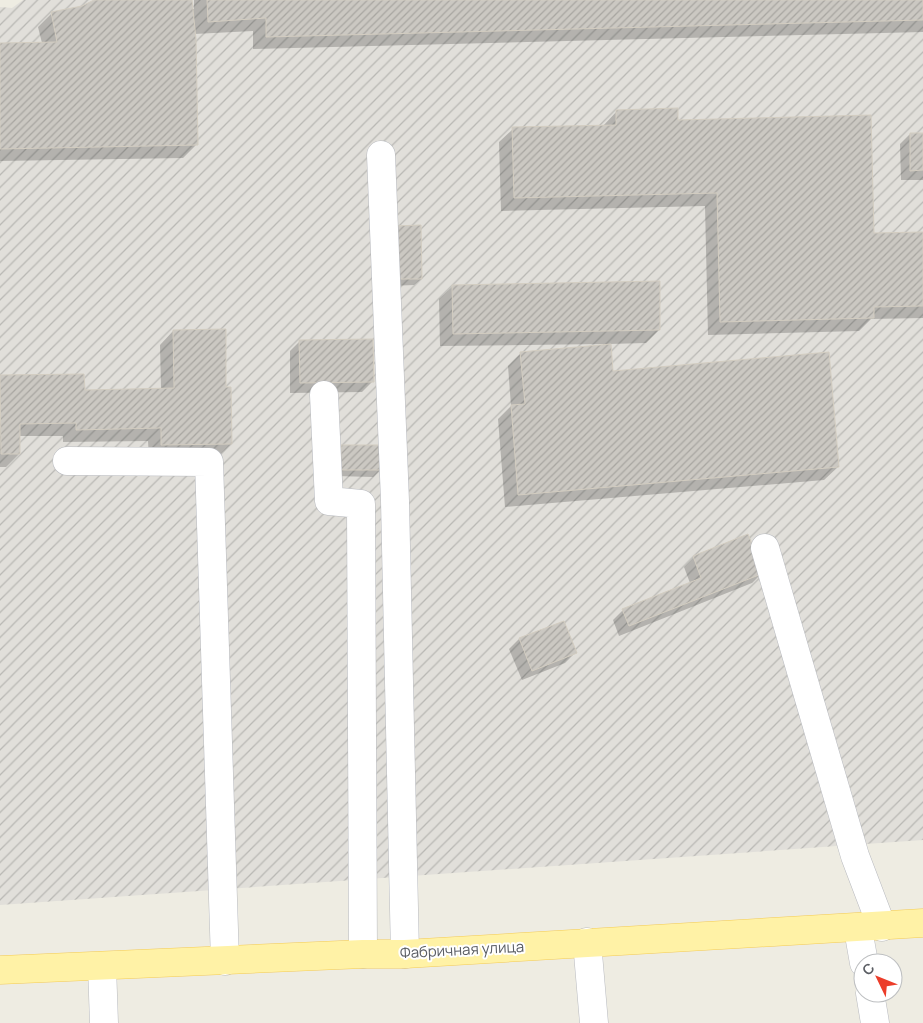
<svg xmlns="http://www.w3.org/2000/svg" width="923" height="1023" font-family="Manrope,sans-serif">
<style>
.industrial{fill:url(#industrial-furrows)}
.shadow{fill:#0003}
.building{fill:url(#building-hatch);stroke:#d3cdc1}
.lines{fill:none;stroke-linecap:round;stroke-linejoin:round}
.minor-casing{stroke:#b8babf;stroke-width:29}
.major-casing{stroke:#f4cb56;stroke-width:29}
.minor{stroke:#fff;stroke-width:28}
.major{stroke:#fff2a6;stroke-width:28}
.labels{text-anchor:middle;stroke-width:4;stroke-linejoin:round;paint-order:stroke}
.street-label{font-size:15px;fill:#5b5e64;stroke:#fff}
</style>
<defs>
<pattern id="industrial-furrows" width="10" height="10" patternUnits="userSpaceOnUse" patternTransform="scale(1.25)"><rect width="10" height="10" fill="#e1dfda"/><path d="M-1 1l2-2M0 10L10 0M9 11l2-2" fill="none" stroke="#b9b8b4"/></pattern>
<pattern id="building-hatch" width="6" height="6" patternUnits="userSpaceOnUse" patternTransform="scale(1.25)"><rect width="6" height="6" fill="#cbc8c2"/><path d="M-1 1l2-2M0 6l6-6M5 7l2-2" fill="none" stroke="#a8a6a1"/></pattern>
</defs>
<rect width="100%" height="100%" fill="#eeece2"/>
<!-- industrial -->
<polygon class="industrial" points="23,0 923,0 923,840 0,905 0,7 12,8"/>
<!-- shadow -->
<g class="shadow">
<polygon points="96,0 191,0 192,9 194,9 194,0 923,0 923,32 253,49 253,31 194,34 196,145 183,158 0,161 0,44 42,43 38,27 52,13 82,8"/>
<polygon points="617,111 677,121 872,235 923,233 923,318 871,319 859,331 708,335 705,206 501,211 499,142 513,129 603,126"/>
<polygon points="910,134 923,134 923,180 901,180 900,144"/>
<polygon points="388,234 421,279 414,285 389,286"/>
<polygon points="453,286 659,330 646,343 609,344 612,372 838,467 824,480 505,507 498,419 511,406 508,366 521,353 603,346 603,344 440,346 439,299"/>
<polygon points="173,331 225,388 231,444 217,457 149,458 148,441 63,442 63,436 19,436 19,454 6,467 0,467 0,376 83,375 84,391 161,389 160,345"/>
<polygon points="300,341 372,382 362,392 290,393 290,351"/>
<polygon points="341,446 380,470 373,477 335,476 335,452"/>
<polygon points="694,557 762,573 752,583 619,636 613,620 623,610 690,583 684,567"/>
<polygon points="563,622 575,653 565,663 522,680 509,649 519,639"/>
</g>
<!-- building -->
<g class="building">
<polygon points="94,0 192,0 196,39 198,145 0,149 0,43 57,42 51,12 82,6"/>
<polygon points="207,0 923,0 923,20 266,37 266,18 208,22"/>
<polygon points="678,108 678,120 871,115 874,233 923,232 923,306 874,307 874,318 720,322 717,193 514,198 512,127 616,125 616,110"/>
<polygon points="910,133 923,133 923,170 910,171"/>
<polygon points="421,225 422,279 395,279 394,226"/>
<polygon points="660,281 660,330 453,334 452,285"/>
<polygon points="226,329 226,387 231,387 232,444 161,445 161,428 76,430 76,423 20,424 20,454 1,454 0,375 84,374 85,390 174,388 173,330"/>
<polygon points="373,339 374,382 300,383 299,340"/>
<polygon points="611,344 613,371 829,352 839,467 518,495 511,405 525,404 520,352"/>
<polygon points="341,445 382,445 381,470 341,470"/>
<polygon points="748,534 764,573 629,626 622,609 701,578 693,556"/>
<polygon points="564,621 577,653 532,671 519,638"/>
</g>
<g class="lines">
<defs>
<g id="minor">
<polyline points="381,155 395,501 405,954"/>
<polyline points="324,395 329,501 361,504 363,954"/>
<polyline points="67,461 209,462 225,961"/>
<polyline points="765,548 855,856 882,927"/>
<polyline points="858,929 864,963"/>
<polyline points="587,942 594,1023"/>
<polyline points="102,966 104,1023"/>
<polyline points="870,993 875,1023"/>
</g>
<polyline id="major" points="0,970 363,954 405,954 923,923"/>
</defs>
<!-- minor casing -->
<use href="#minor" class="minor-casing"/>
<!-- major casing -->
<use href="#major" class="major-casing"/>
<!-- minor -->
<use href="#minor" class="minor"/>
<!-- major -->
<use href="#major" class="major"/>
</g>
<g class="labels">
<!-- street labels -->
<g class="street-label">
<text transform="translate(462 950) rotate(-3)" y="5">Фабричная улица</text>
</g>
</g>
<!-- north arrow -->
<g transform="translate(878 978) rotate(313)"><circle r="24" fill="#ffffff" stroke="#bdbfc1"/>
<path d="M0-4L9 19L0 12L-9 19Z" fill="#ec3d2a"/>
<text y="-8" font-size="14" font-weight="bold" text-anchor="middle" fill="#5b5e64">С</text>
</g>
</svg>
